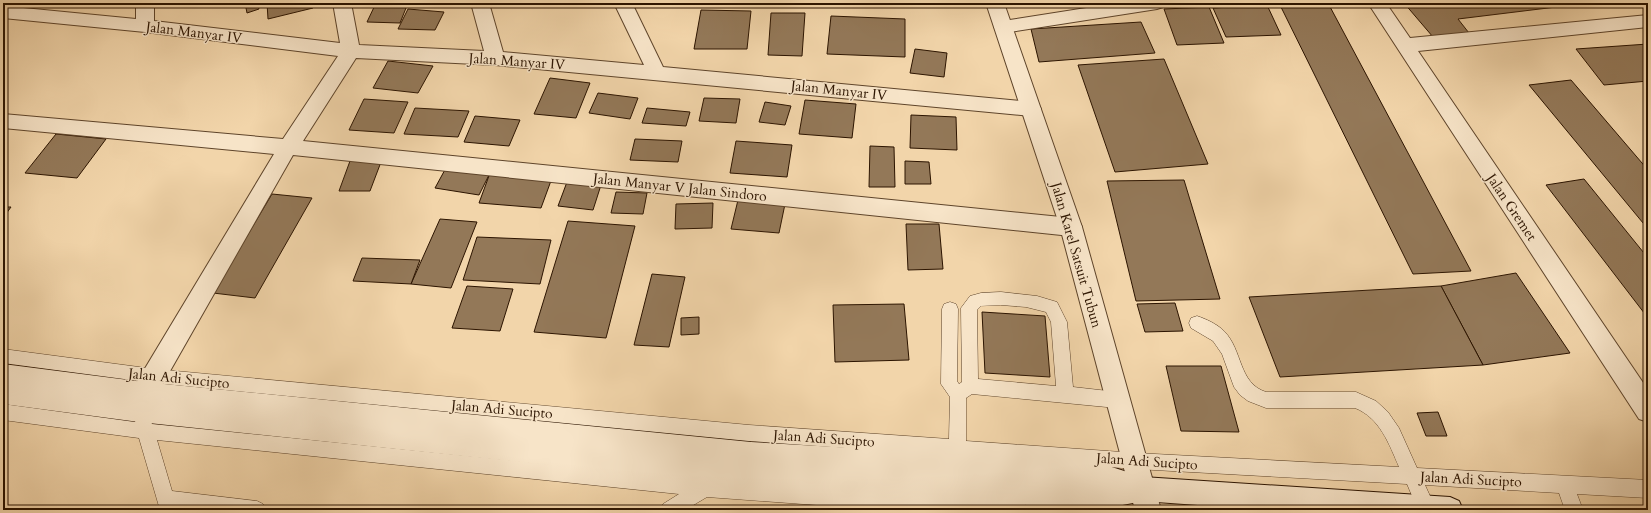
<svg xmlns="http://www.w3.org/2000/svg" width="1651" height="513" font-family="Cardo,serif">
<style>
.building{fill:#937858;stroke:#2c1400}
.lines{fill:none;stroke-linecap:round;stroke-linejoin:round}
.service-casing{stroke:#5e442a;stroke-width:1}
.minor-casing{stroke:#5e442a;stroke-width:2}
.tertiary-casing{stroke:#5e442a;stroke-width:2}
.secondary-casing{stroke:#2c1400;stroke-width:2}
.service{fill:#f7e4c8;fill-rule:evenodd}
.minor{fill:#f7e4c8;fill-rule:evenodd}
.tertiary{fill:#f7e4c8;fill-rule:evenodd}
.secondary{fill:#f7e4c8;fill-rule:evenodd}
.labels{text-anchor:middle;stroke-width:3;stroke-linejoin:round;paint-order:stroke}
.street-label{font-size:14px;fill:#2c1400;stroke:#f7e4c8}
</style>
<rect width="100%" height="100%" fill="#f2d5aa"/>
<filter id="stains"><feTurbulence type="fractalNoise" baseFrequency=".005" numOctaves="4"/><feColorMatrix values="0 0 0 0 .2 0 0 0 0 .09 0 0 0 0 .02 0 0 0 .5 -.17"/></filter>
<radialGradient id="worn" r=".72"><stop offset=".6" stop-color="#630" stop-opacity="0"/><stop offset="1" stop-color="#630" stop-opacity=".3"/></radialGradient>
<!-- building -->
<g class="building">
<polygon points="245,3 257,3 259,9 247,13"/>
<polygon points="267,3 312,3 313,8 268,19"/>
<polygon points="376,3 408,3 400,23 367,22"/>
<polygon points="854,3 890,3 855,6"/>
<polygon points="1279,3 1328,3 1471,271 1413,274"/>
<polygon points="1404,3 1589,3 1458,19 1469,33 1433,37"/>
<polygon points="1267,5 1281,35 1226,37 1213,8"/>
<polygon points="1209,7 1224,43 1177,45 1164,9"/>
<polygon points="408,9 444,12 435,30 398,29"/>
<polygon points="701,10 751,11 747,49 694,49"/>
<polygon points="771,13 805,13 802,56 768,55"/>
<polygon points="831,16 905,19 905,57 827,54"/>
<polygon points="1141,22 1155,53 1039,62 1031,29"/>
<polygon points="1648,44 1648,81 1604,85 1576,49"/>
<polygon points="915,49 947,53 944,77 910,73"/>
<polygon points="1164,59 1208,164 1115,172 1078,65"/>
<polygon points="388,61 433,66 418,93 373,88"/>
<polygon points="550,78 590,83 576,118 534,114"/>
<polygon points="1571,80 1648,170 1648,229 1529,85"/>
<polygon points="598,93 638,98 630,119 589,113"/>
<polygon points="704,98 740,99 736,123 699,121"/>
<polygon points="364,99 408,102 394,133 349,130"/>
<polygon points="805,100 856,104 852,138 799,134"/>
<polygon points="765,102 791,106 785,125 759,122"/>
<polygon points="415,108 469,111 458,137 404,134"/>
<polygon points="647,108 690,112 686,126 642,123"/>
<polygon points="911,115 956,117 957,150 910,148"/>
<polygon points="475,116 520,120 509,146 464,142"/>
<polygon points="56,134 106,139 77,178 25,173"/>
<polygon points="635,139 682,141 678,162 630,160"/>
<polygon points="736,141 792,145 787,177 730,173"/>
<polygon points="870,146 894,147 895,187 869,187"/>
<polygon points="350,161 381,162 370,191 339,191"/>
<polygon points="905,161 929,162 931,184 905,184"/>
<polygon points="447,166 490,173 479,195 435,188"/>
<polygon points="490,173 552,178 541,208 479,203"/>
<polygon points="1584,179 1648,258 1648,318 1546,185"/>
<polygon points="1184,180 1220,299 1136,301 1107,181"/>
<polygon points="567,182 601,185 593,210 558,206"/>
<polygon points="616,192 647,193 643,214 611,213"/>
<polygon points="272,194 312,198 255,298 213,293"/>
<polygon points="738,200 785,204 779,233 731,229"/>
<polygon points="713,203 712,228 675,229 676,204"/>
<polygon points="3,207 11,207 3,218"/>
<polygon points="440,219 477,222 451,288 411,284"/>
<polygon points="568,221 635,226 606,338 534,332"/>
<polygon points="906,224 939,224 943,269 908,270"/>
<polygon points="477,237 551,240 540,284 463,280"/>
<polygon points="362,258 420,260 411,284 353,281"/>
<polygon points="1516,273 1570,353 1483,365 1441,286"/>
<polygon points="652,274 685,277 669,347 634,345"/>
<polygon points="467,286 513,289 500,331 452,328"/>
<polygon points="1441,286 1483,365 1280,377 1249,297"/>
<polygon points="1175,303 1183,331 1145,332 1137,304"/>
<polygon points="904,304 909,360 835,362 833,305"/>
<polygon points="982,312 1045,316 1050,377 985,373"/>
<polygon points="699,317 699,334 681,335 681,318"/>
<polygon points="1166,366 1221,366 1239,432 1181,431"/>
<polygon points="1438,412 1447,436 1426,436 1417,413"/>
</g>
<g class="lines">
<defs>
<g id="service">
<path d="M1001 292 1037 296 1057 302 1067 322 1073 387 1117 392 1123 395 1125 400 1123 405 1117 408 972 394 966 398V441L1136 453 1399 467C1389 444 1380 418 1355 408H1266L1248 401 1240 395 1234 387 1222 354 1213 341 1191 328 1189 323 1191 318 1197 316C1206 319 1217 324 1224 331 1243 350 1238 383 1266 392H1356L1376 401 1388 412 1399 428 1417 468 1648 480V498L1577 494 1583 510H1565L1559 493 1425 485 1436 509 1418 510 1407 484 1136 469 749 441 154 383 3 363V349L154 369 749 425 949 439 950 397 941 384 942 309 944 304 950 302 956 304 958 309 957 381 959 384 962 382 961 308 970 296 981 293ZM1001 305 1026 307 1046 312 1051 322 1056 386 978 379 977 310 981 306Z"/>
<polygon points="3,404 135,422 137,417 143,415 149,417 152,424 704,480 709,478 716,481 741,483 1019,501 1025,504 1028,510 885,510 707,497 685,510 660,510 663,504 679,494 157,440 172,491 257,501 263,504 266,510 160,510 139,438 3,420"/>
</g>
<g id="minor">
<polygon points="136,3 154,3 154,21 340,43 333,3 351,3 359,45 484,51 471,3 489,3 503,52 644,65 614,3 632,3 663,67 1031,102 1038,104 1041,109 1038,114 1031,116 495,65 356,58 303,141 1071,218 1079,221 1082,227 1079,233 1071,236 293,155 153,401 144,404 135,401 132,393 135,385 274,154 3,128 3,114 283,139 338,56 145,32 3,18 3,6 136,19"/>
<polygon points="1118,3 1166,3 1163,7 1157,9 1003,33 997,31 994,27 997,23 1003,21"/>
<polygon points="1368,3 1386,3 1410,38 1648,15 1648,27 1418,51 1648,390 1648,422 1639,419"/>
</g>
<polygon id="tertiary" points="986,3 1004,3 1082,227 1161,510 1135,510 1060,227"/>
<polygon id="secondary" points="3,364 144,382 751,442 1096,462 1143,477 1450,497 1459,501 1463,510 1266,510 1143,501 1097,510 730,484 139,422 3,404"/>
</defs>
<!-- service casing -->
<use href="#service" class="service-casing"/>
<!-- minor casing -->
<use href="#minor" class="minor-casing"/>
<!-- tertiary casing -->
<use href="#tertiary" class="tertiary-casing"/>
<!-- secondary casing -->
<use href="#secondary" class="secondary-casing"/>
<!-- service -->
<use href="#service" class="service"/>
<!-- minor -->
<use href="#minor" class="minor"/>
<!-- tertiary -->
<use href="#tertiary" class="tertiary"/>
<!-- secondary -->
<use href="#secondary" class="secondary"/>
</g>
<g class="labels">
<!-- street labels -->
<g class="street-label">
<text transform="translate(194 32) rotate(7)" y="5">Jalan Manyar IV</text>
<text transform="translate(517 61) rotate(4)" y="5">Jalan Manyar IV</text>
<text transform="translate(839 90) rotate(6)" y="5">Jalan Manyar IV</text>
<text transform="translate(680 187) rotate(6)" y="5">Jalan Manyar V Jalan Sindoro</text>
<text transform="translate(1512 207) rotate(56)" y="5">Jalan Gremet</text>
<text transform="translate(1077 255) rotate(74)" y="5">Jalan Karel Satsuit Tubun</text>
<text transform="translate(179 378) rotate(6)" y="5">Jalan Adi Sucipto</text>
<text transform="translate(502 409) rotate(5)" y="5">Jalan Adi Sucipto</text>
<text transform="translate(824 438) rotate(4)" y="5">Jalan Adi Sucipto</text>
<text transform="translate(1147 461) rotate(4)" y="5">Jalan Adi Sucipto</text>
<text transform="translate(1471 479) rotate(3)" y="5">Jalan Adi Sucipto</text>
</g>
</g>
<!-- margin -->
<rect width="1651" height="513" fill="none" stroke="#f2d5aa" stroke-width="16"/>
<rect x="4" y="4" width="1643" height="505" fill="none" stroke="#2c1400" stroke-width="2"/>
<rect x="8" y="8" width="1635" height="497" fill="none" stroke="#2c1400"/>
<rect width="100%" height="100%" filter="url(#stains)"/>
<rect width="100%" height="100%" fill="url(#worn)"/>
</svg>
